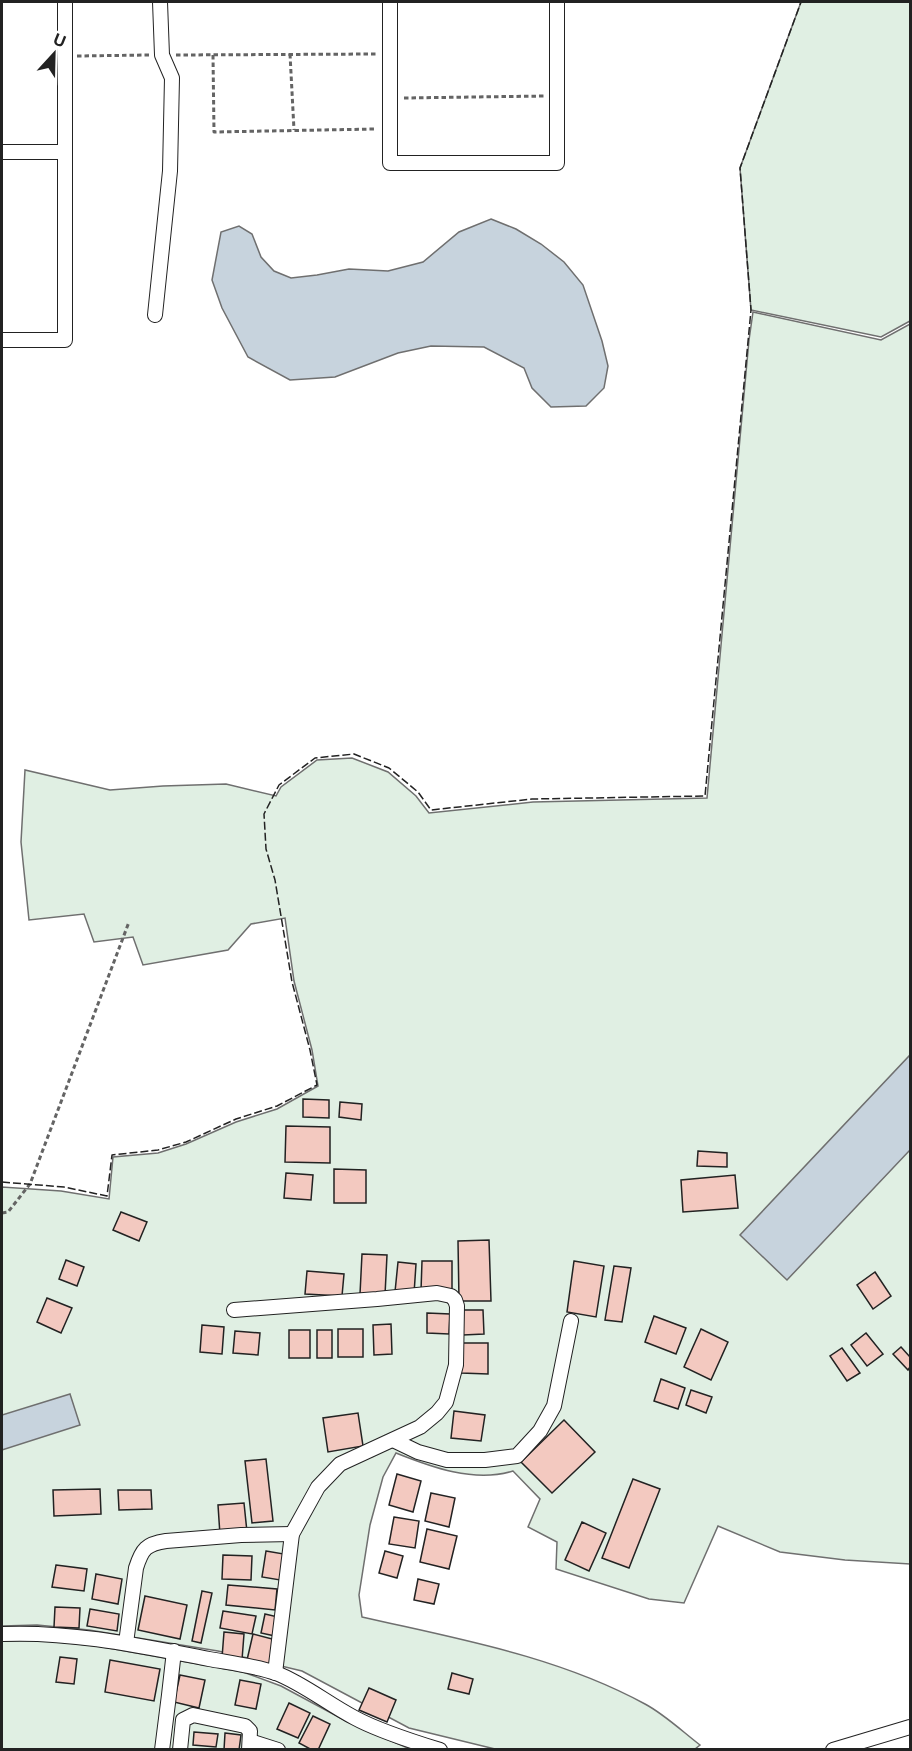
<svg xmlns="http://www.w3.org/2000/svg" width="912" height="1751" font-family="Inter,sans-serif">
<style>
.green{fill:#e0efe3;stroke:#6f6f6f;stroke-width:1.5}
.water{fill:#c7d3dd;stroke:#6f6f6f;stroke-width:1.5}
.building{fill:#f3c9c0;stroke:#222;stroke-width:1.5}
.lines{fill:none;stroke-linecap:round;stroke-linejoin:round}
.minor-casing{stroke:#222;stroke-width:16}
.path{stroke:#646464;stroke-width:3;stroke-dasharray:4.5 3;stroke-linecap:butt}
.minor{stroke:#fff;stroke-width:14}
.fence{stroke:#222;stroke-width:1.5;stroke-dasharray:8 3;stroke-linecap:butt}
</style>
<rect width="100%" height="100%" fill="#fff"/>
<!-- green -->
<g class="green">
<polygon points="801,2 910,2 910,321 881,337 751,310 740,168"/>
<path d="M753 312 881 340 910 324V1564L845 1560 780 1552 718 1526 684 1603 649 1599 556 1569 557 1542 528 1527 540 1499 513 1471C474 1483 431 1467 396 1453L383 1477 370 1525 359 1595 362 1617C458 1639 557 1656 645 1704 664 1714 683 1732 700 1745L695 1749H495L409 1728 302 1671 218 1651 89 1630 37 1625 2 1626V1187L61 1191 109 1199 113 1157 158 1153 186 1144 236 1122 277 1109 318 1086 312 1050 294 981 285 918 251 924 228 950 143 965 133 937 94 942 84 914 29 920 21 842 25 770 110 790 163 786 226 784 276 796 281 787 317 760 352 758 388 772 416 796 429 813 533 802 707 798 749 340Z"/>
<polygon points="40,1640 97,1646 243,1672 281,1686 348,1722 410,1749 2,1749 2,1641"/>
</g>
<!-- water -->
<g class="water">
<polygon points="491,219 516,229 541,244 564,262 583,285 602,341 608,366 604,388 586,406 551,407 532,388 524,368 484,347 431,346 398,353 335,377 290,380 248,357 222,308 212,280 221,232 239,226 252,234 261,257 274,271 291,278 317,275 349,269 388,271 423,262 459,232"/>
<polygon points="910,1055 910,1150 787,1280 740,1235"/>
<polygon points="70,1394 80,1425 2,1450 2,1415"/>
</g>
<!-- building -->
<g class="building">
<polygon points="303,1099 329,1100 329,1118 303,1117"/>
<polygon points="340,1102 362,1104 361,1120 339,1117"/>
<polygon points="286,1126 330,1127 330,1163 285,1162"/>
<polygon points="698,1151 727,1153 727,1167 697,1166"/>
<polygon points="334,1169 366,1170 366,1203 334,1203"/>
<polygon points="286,1173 313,1175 311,1200 284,1198"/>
<polygon points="735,1175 738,1208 683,1212 681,1180"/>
<polygon points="121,1212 147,1222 139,1241 113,1230"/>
<polygon points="489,1240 491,1301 459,1301 458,1241"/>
<polygon points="362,1254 387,1255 385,1295 360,1294"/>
<polygon points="66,1260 84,1267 77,1286 59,1279"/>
<polygon points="422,1261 452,1261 452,1292 421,1291"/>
<polygon points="574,1261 604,1266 596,1317 567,1312"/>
<polygon points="398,1262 416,1264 414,1294 395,1292"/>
<polygon points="614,1266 631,1268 622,1322 605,1320"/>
<polygon points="307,1271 344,1274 342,1296 305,1294"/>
<polygon points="875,1272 891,1296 873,1309 857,1285"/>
<polygon points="47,1298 72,1308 61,1333 37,1322"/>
<polygon points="463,1310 483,1310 484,1334 463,1335"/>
<polygon points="427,1313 450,1314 449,1334 427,1333"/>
<polygon points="654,1316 686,1328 676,1354 645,1342"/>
<polygon points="391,1324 392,1354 374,1355 373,1325"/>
<polygon points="202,1325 224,1327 222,1354 200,1352"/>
<rect x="338" y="1329" width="25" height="28"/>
<polygon points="701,1329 728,1342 711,1380 684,1367"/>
<rect x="289" y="1330" width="21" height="28"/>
<rect x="317" y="1330" width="15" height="28"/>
<polygon points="235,1331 260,1333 258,1355 233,1353"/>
<polygon points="866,1333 883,1354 867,1366 851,1345"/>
<polygon points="461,1343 488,1343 488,1374 461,1373"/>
<polygon points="901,1347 910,1357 910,1367 908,1370 893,1354"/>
<polygon points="842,1348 860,1373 847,1381 830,1356"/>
<polygon points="661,1379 685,1388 678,1409 654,1401"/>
<polygon points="691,1390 712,1397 706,1413 686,1405"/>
<polygon points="454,1411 485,1415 481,1441 451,1438"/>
<polygon points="358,1413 363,1446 328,1452 323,1418"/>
<polygon points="564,1420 595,1452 552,1493 521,1462"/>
<polygon points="266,1459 273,1521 252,1523 245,1461"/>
<polygon points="397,1474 421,1481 413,1512 389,1505"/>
<polygon points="633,1479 660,1489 629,1568 602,1558"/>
<polygon points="100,1489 101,1514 54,1516 53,1490"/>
<polygon points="118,1490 151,1490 152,1509 119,1510"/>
<polygon points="431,1493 455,1498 449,1527 425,1521"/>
<polygon points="244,1503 247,1532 220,1535 218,1505"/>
<polygon points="394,1517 419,1521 415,1548 389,1544"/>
<polygon points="582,1522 606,1533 589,1571 565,1560"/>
<polygon points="427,1529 457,1536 449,1569 420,1562"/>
<polygon points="266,1551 284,1554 280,1580 262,1577"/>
<polygon points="385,1551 403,1556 397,1578 379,1573"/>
<polygon points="223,1555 252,1556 251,1580 222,1579"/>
<polygon points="56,1565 87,1569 84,1591 52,1587"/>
<polygon points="96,1574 122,1579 118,1604 92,1599"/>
<polygon points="418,1579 439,1584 434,1604 414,1600"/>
<polygon points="228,1585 277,1589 275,1610 226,1605"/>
<polygon points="202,1591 212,1593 201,1643 192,1641"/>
<polygon points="145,1596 187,1605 180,1639 138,1630"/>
<polygon points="55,1607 80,1608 79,1628 54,1627"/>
<polygon points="90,1609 119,1614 117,1631 87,1626"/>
<polygon points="223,1611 256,1616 252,1634 220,1628"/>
<polygon points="265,1614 278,1617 275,1636 261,1633"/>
<polygon points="224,1632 244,1634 242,1660 222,1658"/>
<polygon points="253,1634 276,1640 270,1666 247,1660"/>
<polygon points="60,1657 77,1659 74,1684 56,1682"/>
<polygon points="110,1660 160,1669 154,1701 105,1692"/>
<polygon points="452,1673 473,1679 469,1694 448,1689"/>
<polygon points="180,1675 205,1680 199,1708 174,1702"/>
<polygon points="240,1680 261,1684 256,1709 235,1705"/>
<polygon points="369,1688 396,1700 387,1722 359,1710"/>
<polygon points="289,1703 310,1713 298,1738 277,1729"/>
<polygon points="313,1716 330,1724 318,1750 312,1750 299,1743"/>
<polygon points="194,1732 218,1734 216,1747 193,1745"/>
<polygon points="225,1733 241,1735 239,1750 224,1750"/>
</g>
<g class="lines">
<defs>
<g id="minor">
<polyline points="390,2 390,163 557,163 557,2"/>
<polyline points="2,152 65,152"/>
<polyline points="155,315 170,171 172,78 162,55 160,2"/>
<polyline points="2,340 65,340 65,2"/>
<polyline points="234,1310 377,1299 437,1293 451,1296 455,1300 457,1306 456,1365 446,1402 437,1413 420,1427 340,1464 318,1487 292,1534 275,1673"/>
<polyline points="393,1440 418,1452 447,1460 485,1460 517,1456 540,1431 554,1406 571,1321"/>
<path d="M2 1634C71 1631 141 1646 209 1659 231 1663 255 1666 276 1673 304 1684 328 1704 355 1718 379 1731 414 1742 440 1750"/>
<path d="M126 1643 136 1568C142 1549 146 1544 166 1541L241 1535 292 1534"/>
<polyline points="250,1741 278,1750"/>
<polyline points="162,1750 169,1695 174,1651"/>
<polyline points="180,1750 183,1720 193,1715 245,1726 250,1731 249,1750"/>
<polyline points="833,1750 910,1727"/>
</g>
</defs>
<!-- minor casing -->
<use href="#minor" class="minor-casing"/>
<!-- path -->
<g class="path">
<polyline points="290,54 294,130"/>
<polyline points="176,55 377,54"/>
<polyline points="213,55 214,132 376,129"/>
<polyline points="77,56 149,55"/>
<polyline points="404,98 545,96"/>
<polyline points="2,1213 8,1212 30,1184 129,922"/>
</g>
<!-- minor -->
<use href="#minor" class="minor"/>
<!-- fence -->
<polyline class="fence" points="2,1182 64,1187 107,1196 112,1155 158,1150 186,1142 236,1119 277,1106 317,1085 310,1050 292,982 275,880 266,849 264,814 279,785 315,758 354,754 389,768 418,792 431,810 532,799 705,796 751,310 740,168 801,2"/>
</g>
<!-- border -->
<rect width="912" height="1751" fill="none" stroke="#222222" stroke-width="6"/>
<!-- north arrow -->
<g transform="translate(54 54) rotate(22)" stroke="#ffffff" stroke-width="4.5" paint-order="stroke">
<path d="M0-4.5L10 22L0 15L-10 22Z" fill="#222222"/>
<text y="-9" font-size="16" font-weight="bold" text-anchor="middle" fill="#222222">U</text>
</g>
</svg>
